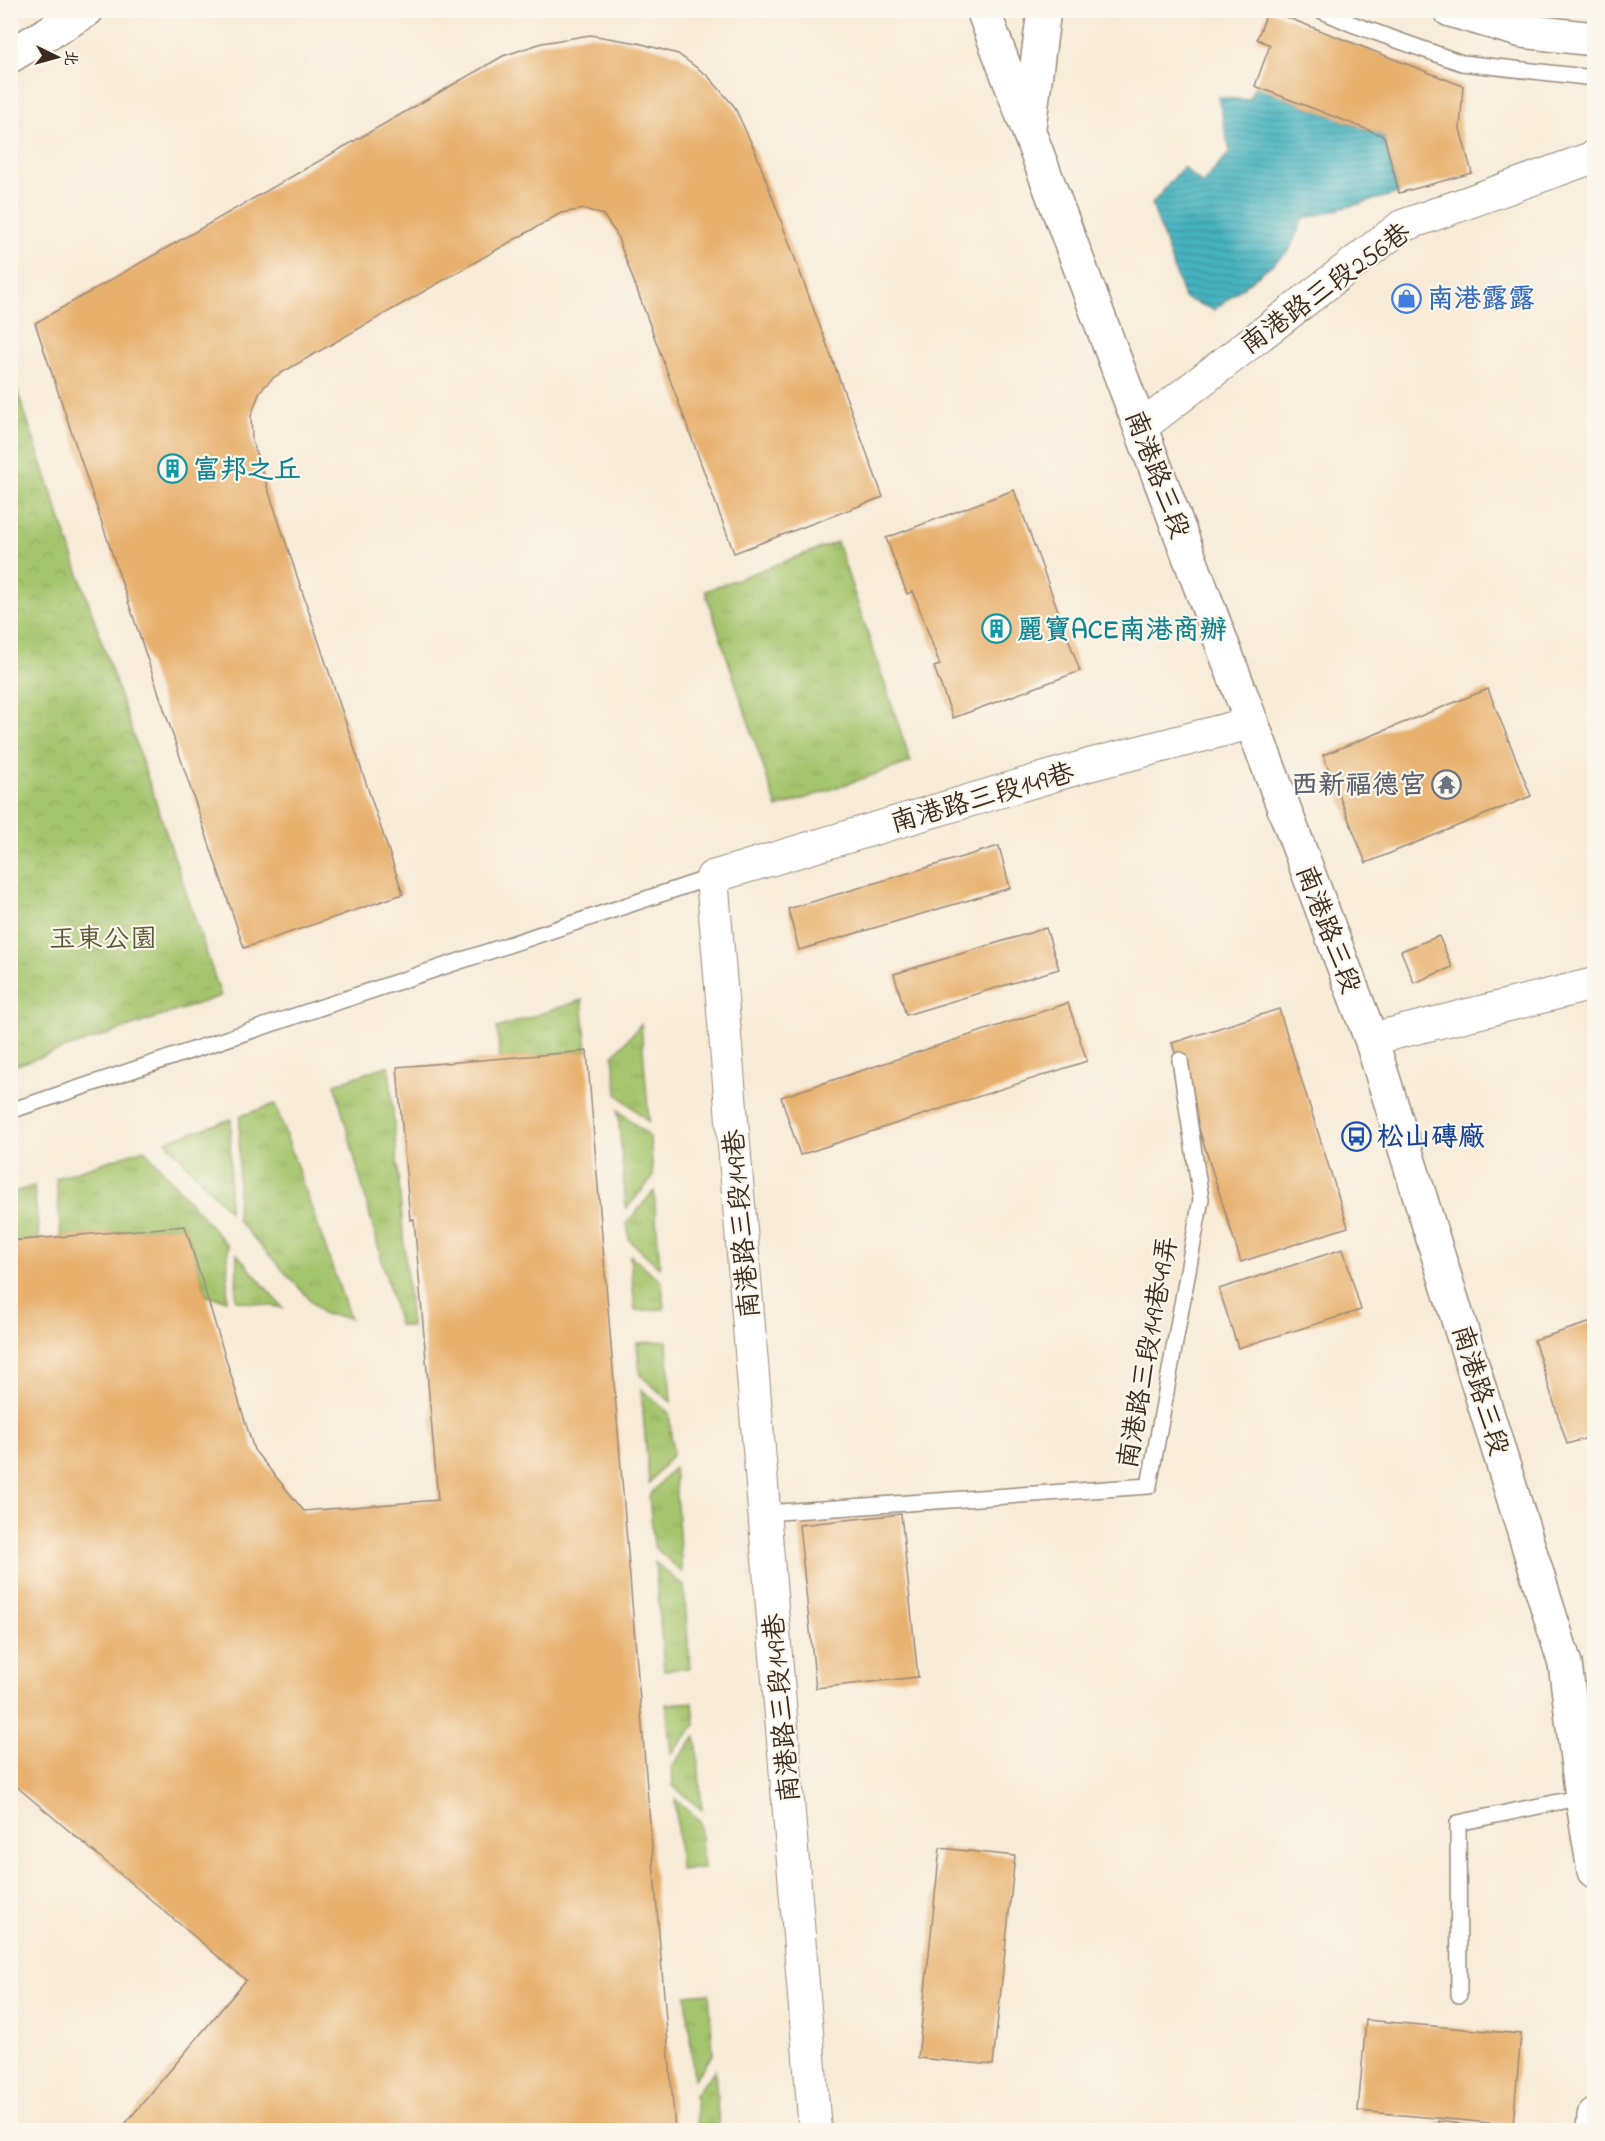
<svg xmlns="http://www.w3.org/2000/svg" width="1605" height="2141" font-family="'Indie Flower','LXGW WenKai TC',sans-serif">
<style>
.grass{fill:url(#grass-tufts);stroke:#707846;stroke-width:1.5}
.park{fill:url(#park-crowns);stroke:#707846;stroke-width:1.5}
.water{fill:url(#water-rules);stroke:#406e6f;stroke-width:1.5}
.building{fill:#e7b06d}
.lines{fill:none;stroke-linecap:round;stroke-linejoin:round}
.lane-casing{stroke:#9a8a7b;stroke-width:18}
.street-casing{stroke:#9a8a7b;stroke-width:34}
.secondary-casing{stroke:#9a8a7b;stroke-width:36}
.lane{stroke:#fff;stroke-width:15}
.street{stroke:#fff;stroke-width:32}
.secondary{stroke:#fff;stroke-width:33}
.labels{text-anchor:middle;stroke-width:4.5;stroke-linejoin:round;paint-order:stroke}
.street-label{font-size:27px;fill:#3b2a1e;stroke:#fbf7ec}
.shop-label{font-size:27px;font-weight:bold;fill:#366cbe;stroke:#fbf7ec;text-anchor:start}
.culture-label{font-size:27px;font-weight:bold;fill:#0d838f;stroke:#fbf7ec;text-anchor:start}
.worship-label{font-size:27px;font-weight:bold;fill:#5b616d;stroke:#fbf7ec;text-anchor:end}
.park-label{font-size:27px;fill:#5b5836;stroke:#fbf7ec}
.transit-label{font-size:27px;font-weight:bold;fill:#164399;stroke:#fbf7ec;text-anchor:start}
</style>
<defs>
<pattern id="grass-tufts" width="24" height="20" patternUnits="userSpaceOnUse" patternTransform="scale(1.5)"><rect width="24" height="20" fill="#a5c56d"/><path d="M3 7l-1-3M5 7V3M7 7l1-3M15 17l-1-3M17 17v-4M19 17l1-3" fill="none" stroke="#8fa95e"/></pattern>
<pattern id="park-crowns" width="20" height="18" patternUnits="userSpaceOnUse" patternTransform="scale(1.5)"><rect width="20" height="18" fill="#a5c56d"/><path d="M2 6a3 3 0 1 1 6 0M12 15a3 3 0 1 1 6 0" fill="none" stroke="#8fa95e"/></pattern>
<pattern id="water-rules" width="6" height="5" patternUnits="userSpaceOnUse" patternTransform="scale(1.5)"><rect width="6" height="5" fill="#44b2c0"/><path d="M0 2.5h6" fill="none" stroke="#3a919b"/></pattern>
</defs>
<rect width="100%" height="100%" fill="#fbf7ec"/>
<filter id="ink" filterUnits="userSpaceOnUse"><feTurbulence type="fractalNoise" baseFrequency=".0167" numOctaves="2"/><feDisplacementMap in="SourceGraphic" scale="12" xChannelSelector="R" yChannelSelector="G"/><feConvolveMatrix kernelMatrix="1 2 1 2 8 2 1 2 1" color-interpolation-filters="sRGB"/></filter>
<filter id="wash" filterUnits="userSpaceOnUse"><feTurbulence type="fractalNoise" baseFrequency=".008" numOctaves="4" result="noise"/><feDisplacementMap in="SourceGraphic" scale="24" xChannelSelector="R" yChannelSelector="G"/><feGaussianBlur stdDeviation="1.35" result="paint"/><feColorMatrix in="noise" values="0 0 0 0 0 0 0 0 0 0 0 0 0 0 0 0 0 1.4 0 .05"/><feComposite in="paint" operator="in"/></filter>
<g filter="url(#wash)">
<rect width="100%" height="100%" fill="#f8ebd8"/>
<!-- grass -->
<g class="grass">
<polygon points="837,542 911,762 777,808 705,591"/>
<polygon points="582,1000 587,1051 500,1059 497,1028"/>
<polygon points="641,1024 649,1122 617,1094 613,1056"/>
<polygon points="389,1065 411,1327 399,1325 335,1084"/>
<polygon points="275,1104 350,1318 323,1314 237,1220 240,1116"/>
<polygon points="618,1110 650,1137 653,1177 626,1209"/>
<polygon points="231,1119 229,1211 166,1141"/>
<polygon points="144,1149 228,1246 227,1300 207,1296 185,1226 61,1237 56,1178"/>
<polygon points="34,1186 39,1239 11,1241 10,1193"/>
<polygon points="654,1191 660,1268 629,1240 627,1223"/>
<polygon points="237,1254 283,1308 236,1300"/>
<polygon points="630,1255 662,1282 664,1309 635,1311"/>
<polygon points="667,1341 671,1402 640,1375 637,1343"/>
<polygon points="641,1389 669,1413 673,1454 649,1483"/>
<polygon points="674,1467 682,1572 654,1547 649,1496"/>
<polygon points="655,1562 684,1586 690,1668 664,1670"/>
<polygon points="693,1702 695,1725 671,1754 666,1704"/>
<polygon points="696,1737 702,1810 673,1786 672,1766"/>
<polygon points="675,1799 700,1821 703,1868 680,1870"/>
<polygon points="709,1993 713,2055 694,2079 686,1995"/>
<polygon points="715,2070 719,2130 698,2130 695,2094"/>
</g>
<!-- park -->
<polygon class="park" points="10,369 221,996 11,1067 10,1067"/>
<!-- water -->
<polygon class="water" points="1255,86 1384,136 1399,193 1303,219 1289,251 1214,310 1184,298 1152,204 1183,167 1202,184 1230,152 1218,97 1249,100"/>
<g id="blocks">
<!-- building -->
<g class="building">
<polygon points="1268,10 1463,86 1460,129 1472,173 1399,193 1384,136 1255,86 1270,45 1257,39"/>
<polygon points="590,35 638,43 678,54 708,76 734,106 756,153 883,497 734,553 616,233 603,215 585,209 561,213 274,377 260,391 251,416 252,441 403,894 244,948 35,323 503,56 542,43"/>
<polygon points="1014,490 1080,671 953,718 934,667 940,665 913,591 907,594 886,538"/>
<polygon points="1488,689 1531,796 1366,863 1323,755"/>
<polygon points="999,846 1010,888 799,950 788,909"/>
<polygon points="1046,928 1059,969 906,1015 894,974"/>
<polygon points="1439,936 1452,967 1414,983 1401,951"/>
<polygon points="1068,1003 1087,1061 800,1155 781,1097"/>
<polygon points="1279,1009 1348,1227 1241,1262 1172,1043"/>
<polygon points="587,1051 675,2130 120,2130 246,1980 10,1781 10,1241 185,1226 254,1450 304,1511 438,1500 414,1219 410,1220 397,1067"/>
<polygon points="1343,1249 1361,1310 1238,1348 1219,1289"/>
<polygon points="1592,1322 1594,1329 1594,1436 1567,1444 1534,1340"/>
<polygon points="901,1514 918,1677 816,1688 799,1525"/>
<polygon points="940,1848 1015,1856 993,2065 918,2058"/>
<polygon points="1366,2020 1521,2034 1513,2125 1358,2111"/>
<polygon points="1438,2121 1499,2129 1499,2130 1437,2130"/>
</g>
</g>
</g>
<g filter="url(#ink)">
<use href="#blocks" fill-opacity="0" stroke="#9a8a7b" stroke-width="1.5"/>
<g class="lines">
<defs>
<g id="lane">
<polyline points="1320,10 1352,24 1462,63 1594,78"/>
<polyline points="10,1111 712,877"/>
<polyline points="765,1513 1149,1486 1201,1199 1180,1060"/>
<polyline points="1459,1995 1458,1823 1582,1797"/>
</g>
<g id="street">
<polyline points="1140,428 1402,226 1594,157"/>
<polyline points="1371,1039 1594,984"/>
<polyline points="815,2130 712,877 1089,765 1251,723"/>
</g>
<g id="secondary">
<polyline points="983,10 1371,1039 1565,1664 1582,1797 1594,1871"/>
<polyline points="1450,10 1522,31 1594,39"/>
<polyline points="10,56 87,10"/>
<polyline points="1029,127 1044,10"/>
<polyline points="1593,2130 1594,2116"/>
</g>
</defs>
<!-- lane casing -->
<use href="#lane" class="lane-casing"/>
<!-- street casing -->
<use href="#street" class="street-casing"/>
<!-- secondary casing -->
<use href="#secondary" class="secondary-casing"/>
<!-- lane -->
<use href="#lane" class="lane"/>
<!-- street -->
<use href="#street" class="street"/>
<!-- secondary -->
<use href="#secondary" class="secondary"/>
</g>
</g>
<!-- icons -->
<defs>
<symbol id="shop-ring" viewBox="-11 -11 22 22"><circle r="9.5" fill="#fbf7ec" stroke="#3f7fe0" stroke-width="1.5"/><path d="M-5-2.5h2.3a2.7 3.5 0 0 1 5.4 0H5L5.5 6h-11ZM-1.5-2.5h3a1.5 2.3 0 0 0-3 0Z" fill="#3f7fe0"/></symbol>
<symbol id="building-ring" viewBox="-11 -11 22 22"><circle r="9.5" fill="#fbf7ec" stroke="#0f9aa8" stroke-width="1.5"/><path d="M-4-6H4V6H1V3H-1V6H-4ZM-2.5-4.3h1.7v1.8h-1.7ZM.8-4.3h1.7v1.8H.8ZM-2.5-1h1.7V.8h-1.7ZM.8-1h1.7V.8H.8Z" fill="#0f9aa8"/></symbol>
<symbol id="temple-ring" viewBox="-11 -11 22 22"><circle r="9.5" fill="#fbf7ec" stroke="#6b7280" stroke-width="1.5"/><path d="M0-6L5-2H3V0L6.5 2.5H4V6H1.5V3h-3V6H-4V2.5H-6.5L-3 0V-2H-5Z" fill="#6b7280"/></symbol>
<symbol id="bus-ring" viewBox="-11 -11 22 22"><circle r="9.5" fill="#fbf7ec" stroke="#1a4fb4" stroke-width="1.5"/><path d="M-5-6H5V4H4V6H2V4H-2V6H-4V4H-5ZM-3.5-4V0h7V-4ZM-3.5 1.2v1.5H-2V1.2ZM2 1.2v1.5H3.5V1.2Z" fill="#1a4fb4"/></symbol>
</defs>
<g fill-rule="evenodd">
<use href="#shop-ring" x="1390" y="282" width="33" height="33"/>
<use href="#building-ring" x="156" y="452" width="33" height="33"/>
<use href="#building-ring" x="980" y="612" width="33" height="33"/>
<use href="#temple-ring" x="1430" y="768" width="33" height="33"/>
<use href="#bus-ring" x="1340" y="1120" width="33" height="33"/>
</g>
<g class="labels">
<!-- street labels -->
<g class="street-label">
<text transform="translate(1325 288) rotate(-36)" y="9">南港路三段256巷</text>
<text transform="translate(1158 474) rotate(69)" y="9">南港路三段</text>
<text transform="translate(982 797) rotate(-16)" y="9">南港路三段149巷</text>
<text transform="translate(1329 929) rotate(69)" y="9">南港路三段</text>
<text transform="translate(741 1224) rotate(-95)" y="9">南港路三段149巷</text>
<text transform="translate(1147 1352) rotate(-80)" y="9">南港路三段149巷49弄</text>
<text transform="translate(1481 1390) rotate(73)" y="9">南港路三段</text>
<text transform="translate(781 1708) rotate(-95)" y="9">南港路三段149巷</text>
</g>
<!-- shop labels -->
<g class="shop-label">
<text x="1427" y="307">南港露露</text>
</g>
<!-- culture labels -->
<g class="culture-label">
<text x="193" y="478">富邦之丘</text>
<text x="1017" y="638">麗寶ACE南港商辦</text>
</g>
<!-- worship labels -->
<g class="worship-label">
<text x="1426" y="793">西新福德宮</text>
</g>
<!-- park labels -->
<g class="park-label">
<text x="103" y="947">玉東公園</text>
</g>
<!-- transit labels -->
<g class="transit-label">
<text x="1377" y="1145">松山磚廠</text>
</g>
</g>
<!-- margin -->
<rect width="1605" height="2141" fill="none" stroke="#fbf7ec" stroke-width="36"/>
<!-- north arrow -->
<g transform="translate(57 57) rotate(95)" stroke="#fbf7ec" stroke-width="4.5" paint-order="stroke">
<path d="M0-4.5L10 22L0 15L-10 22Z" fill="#3b2a1e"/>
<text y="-9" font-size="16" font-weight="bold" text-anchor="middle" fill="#3b2a1e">北</text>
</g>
</svg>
